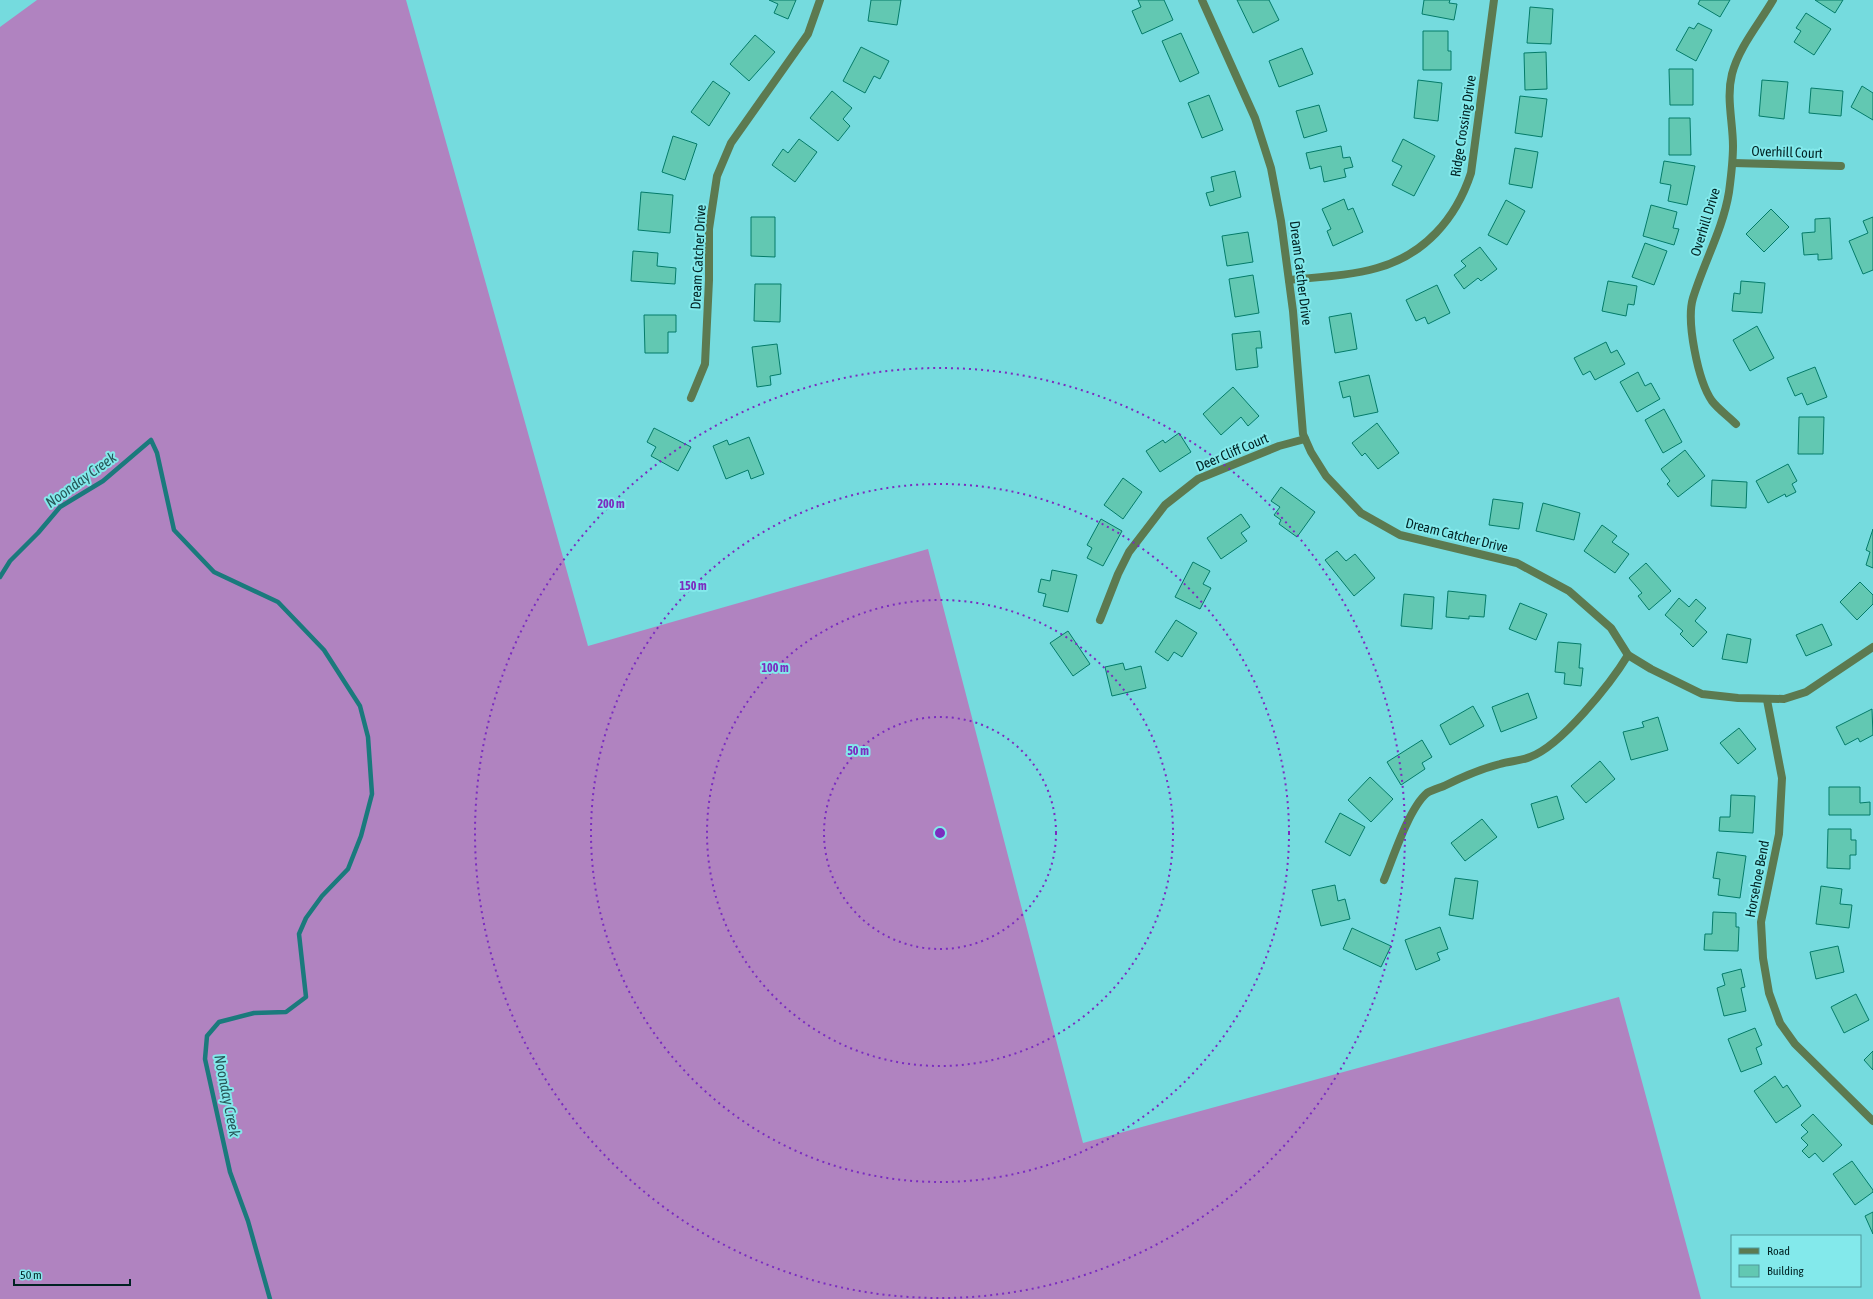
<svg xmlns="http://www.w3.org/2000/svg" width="1873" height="1299" font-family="'Asap Condensed',sans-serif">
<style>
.forest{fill:#b083c0}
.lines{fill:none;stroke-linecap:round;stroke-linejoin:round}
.stream{stroke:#1a7a7c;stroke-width:4.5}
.building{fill:#62c8b2;stroke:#047b69}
.minor{stroke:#5c7a50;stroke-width:8}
.ring{fill:none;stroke:#7b2cbf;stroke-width:2;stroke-dasharray:2 4}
.labels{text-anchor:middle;stroke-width:4;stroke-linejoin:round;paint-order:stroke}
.street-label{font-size:14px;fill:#012223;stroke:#83e9eb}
.water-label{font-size:15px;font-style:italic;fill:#275758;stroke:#83e9eb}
.centre{fill:#7b2cbf;stroke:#83e9eb;stroke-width:2}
.ring-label{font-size:12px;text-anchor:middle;font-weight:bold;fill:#7b2cbf;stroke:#83e9eb;stroke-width:4;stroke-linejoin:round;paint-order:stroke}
</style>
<rect width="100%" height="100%" fill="#75dbde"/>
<!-- forest -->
<polygon class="forest" points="37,0 406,0 588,646 928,549 1083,1143 1619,997 1701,1299 0,1299 0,27"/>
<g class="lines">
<!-- stream -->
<polyline class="stream" points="0,577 10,561 38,533 60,507 103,481 151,440 157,453 174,530 214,572 278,602 324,650 360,706 368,737 372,794 361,836 348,869 322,896 306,918 299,934 306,997 286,1012 254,1013 219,1022 207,1036 205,1059 230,1172 248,1221 270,1299"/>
</g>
<!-- building -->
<g class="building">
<polygon points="769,0 796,0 788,19 774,13 778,4"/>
<polygon points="871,0 901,0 897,25 868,21"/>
<polygon points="1138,0 1164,0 1173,20 1142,34 1132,11 1141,7"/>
<polygon points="1237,0 1269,0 1279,20 1253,33"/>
<polygon points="1424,0 1450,0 1449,3 1457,4 1454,20 1422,14"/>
<polygon points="1700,0 1730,0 1720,17 1698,4"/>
<polygon points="1815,0 1843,0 1835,13"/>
<polygon points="1530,7 1553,9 1551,44 1527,43"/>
<polygon points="1806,13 1831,29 1814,55 1794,42 1801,31 1796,28"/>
<polygon points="1698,23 1712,30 1696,61 1676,50 1689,27 1694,29"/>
<polygon points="1423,31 1448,31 1448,51 1451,51 1451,70 1423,70"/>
<polygon points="1181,33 1199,73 1180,82 1162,41"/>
<polygon points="755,35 775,52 749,81 730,64"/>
<polygon points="861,47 889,61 880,79 874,76 865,93 843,81"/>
<polygon points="1302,48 1313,74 1279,87 1269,61"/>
<polygon points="1546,52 1547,89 1525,90 1524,53"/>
<polygon points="1669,69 1693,69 1693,105 1670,105"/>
<polygon points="1418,80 1442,83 1438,121 1414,118"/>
<polygon points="1762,80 1788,82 1784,119 1759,116"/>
<polygon points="713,81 730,93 709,126 691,112"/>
<polygon points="1862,86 1873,93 1873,120 1851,107"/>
<polygon points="1811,88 1843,91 1841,116 1809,113"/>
<polygon points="832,91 852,108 843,119 850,126 838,141 810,118"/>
<polygon points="1209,95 1223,130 1202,138 1188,103"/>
<polygon points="1520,96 1547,99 1542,137 1515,133"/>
<polygon points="1319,105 1327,131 1304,138 1296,111"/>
<polygon points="1669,118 1690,118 1691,155 1669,155"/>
<polygon points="673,136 697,144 685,180 662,172"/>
<polygon points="799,139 817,152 795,182 772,165 783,149 788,153"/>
<polygon points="1403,139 1435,156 1414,196 1392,185 1402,166 1392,161"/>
<polygon points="1341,146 1343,158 1350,157 1353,167 1344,169 1346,177 1324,182 1321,166 1310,169 1306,153"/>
<polygon points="1515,148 1538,152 1532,188 1509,184"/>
<polygon points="1664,161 1695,166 1687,205 1668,201 1671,185 1660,183"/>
<polygon points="1235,171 1241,197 1210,206 1206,193 1214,191 1211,177"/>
<polygon points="641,192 673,195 670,233 638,230"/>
<polygon points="1344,199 1348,210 1353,208 1363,232 1333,246 1327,231 1331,229 1322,209"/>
<polygon points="1506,200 1525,211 1507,245 1488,235"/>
<polygon points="1651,205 1677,212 1673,228 1679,229 1674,245 1643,236"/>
<polygon points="1771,209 1789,227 1764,252 1746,234"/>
<polygon points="751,217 775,217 775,257 751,256"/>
<polygon points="1873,217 1873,270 1863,274 1849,241 1868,233 1863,221"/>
<polygon points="1830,218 1832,259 1818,260 1818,254 1804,255 1802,233 1815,232 1815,219"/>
<polygon points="1248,232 1253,262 1227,266 1222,236"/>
<polygon points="1645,243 1667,251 1654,285 1632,277"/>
<polygon points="1480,247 1497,269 1481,281 1478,278 1464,289 1454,275 1466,266 1461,261"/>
<polygon points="633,251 658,253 657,266 676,268 675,284 631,281"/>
<polygon points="1253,275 1259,313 1235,317 1229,279"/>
<polygon points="1608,281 1637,286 1634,305 1628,304 1626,316 1602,311"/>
<polygon points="1741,281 1765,283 1762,313 1732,311 1734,293 1740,294"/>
<polygon points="755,284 781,284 780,322 754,321"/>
<polygon points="1437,285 1450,313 1428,324 1425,317 1416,321 1406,300"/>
<polygon points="1351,313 1357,349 1335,353 1329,317"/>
<polygon points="644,315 676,315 676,332 668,332 668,353 645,353"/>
<polygon points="1757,326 1774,358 1750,371 1733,340"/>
<polygon points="1260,331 1262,348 1256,348 1258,367 1236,370 1232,334"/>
<polygon points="1606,342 1611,353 1617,350 1625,364 1595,380 1590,371 1583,375 1574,358"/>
<polygon points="777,344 781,374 770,376 771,385 757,387 752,347"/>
<polygon points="1815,367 1827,397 1807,405 1802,393 1795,396 1787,378"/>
<polygon points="1638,372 1645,386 1651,383 1660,399 1637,412 1620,382"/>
<polygon points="1369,375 1378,412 1354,417 1350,396 1343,398 1339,382"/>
<polygon points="1233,387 1259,416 1248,426 1241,417 1221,435 1203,414"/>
<polygon points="1664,409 1682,442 1663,453 1645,420"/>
<polygon points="1799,417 1824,417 1823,454 1798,454"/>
<polygon points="1377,423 1399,453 1378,469 1365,453 1362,456 1352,443"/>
<polygon points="654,428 691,447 678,471 651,456 656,447 647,442"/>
<polygon points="1179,433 1191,452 1160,472 1146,451 1163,440 1165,443"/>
<polygon points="749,437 764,474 751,479 748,470 726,479 713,446 727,440 729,445"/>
<polygon points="1685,450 1705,476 1678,497 1667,484 1670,481 1661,469"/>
<polygon points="1788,464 1797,481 1792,484 1796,492 1786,497 1785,494 1768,503 1756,481"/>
<polygon points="1123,478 1142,492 1123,519 1104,505"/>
<polygon points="1712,480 1747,482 1746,508 1711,506"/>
<polygon points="1281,487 1315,512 1297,537 1279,524 1281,520 1274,515 1280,507 1271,501"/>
<polygon points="1493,499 1523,503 1519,529 1489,525"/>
<polygon points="1543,503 1580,513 1574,540 1536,531"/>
<polygon points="1241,514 1250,527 1241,533 1247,541 1221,559 1207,538"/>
<polygon points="1101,519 1122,531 1103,566 1087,558 1092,548 1087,545"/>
<polygon points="1602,525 1617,536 1612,542 1629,554 1615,573 1584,551"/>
<polygon points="1873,529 1873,568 1866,565 1870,552 1866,550"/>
<polygon points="1337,551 1346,561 1355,554 1375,578 1354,596 1325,560"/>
<polygon points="1193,562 1210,571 1203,584 1211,588 1200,609 1175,597"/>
<polygon points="1646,563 1671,591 1649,610 1638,596 1642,593 1629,578"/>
<polygon points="1052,570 1077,575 1068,612 1043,606 1046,594 1038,592 1041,579 1050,581"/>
<polygon points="1860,582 1873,595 1873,604 1857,620 1840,602"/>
<polygon points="1448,591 1486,595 1484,617 1469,616 1469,619 1446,617"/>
<polygon points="1404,594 1434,597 1432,629 1401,626"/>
<polygon points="1679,598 1689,607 1696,599 1706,608 1695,621 1707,632 1693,647 1680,634 1683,631 1665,615"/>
<polygon points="1520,603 1547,614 1536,640 1509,629"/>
<polygon points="1176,620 1197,633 1182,657 1174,652 1168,661 1155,652"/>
<polygon points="1822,624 1832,645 1806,656 1796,635"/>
<polygon points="1068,631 1090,664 1073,676 1050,643"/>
<polygon points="1727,634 1751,639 1747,663 1722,659"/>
<polygon points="1558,642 1581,644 1579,668 1583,668 1581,686 1564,684 1565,673 1555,672"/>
<polygon points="1123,663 1125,670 1141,666 1146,688 1112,696 1105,667"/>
<polygon points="1528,693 1537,718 1501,732 1492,707"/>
<polygon points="1473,706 1484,726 1450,745 1440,725"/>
<polygon points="1872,709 1873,735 1860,742 1858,738 1845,745 1836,727"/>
<polygon points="1658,717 1668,750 1631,760 1623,732 1644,727 1642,722"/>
<polygon points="1739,728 1756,749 1738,764 1720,743"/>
<polygon points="1422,740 1432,757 1422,763 1425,769 1401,785 1387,762"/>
<polygon points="1600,761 1615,779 1586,803 1571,786"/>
<polygon points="1370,777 1393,799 1371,822 1348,800"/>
<polygon points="1829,787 1860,787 1860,803 1870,802 1870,815 1829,815"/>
<polygon points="1731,795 1755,796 1753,833 1719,831 1720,817 1730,817"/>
<polygon points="1557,796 1564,819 1538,828 1531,804"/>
<polygon points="1340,813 1365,827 1350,856 1325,842"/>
<polygon points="1482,819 1497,837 1465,861 1451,843"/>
<polygon points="1828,829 1851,829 1851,840 1856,840 1856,855 1850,855 1850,869 1827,868"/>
<polygon points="1717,852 1746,856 1740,898 1718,895 1720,879 1713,878"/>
<polygon points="1455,878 1478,881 1473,919 1449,915"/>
<polygon points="1335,885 1338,901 1345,899 1350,919 1321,926 1312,890"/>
<polygon points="1821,886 1842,889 1840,904 1852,905 1849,928 1816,924"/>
<polygon points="1713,912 1736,913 1736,927 1739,927 1738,951 1704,950 1705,934 1712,934"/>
<polygon points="1440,927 1448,949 1437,953 1440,960 1416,970 1405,940"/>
<polygon points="1352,928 1391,946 1381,967 1343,949"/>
<polygon points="1838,946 1844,972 1816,979 1810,952"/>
<polygon points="1741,969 1745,987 1741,988 1746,1011 1724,1016 1717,988 1725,985 1722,974"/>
<polygon points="1856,994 1869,1020 1844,1033 1831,1007"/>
<polygon points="1755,1028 1762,1045 1756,1048 1762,1064 1741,1072 1728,1039"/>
<polygon points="1873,1051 1873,1070 1864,1060"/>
<polygon points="1775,1076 1783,1088 1787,1085 1801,1106 1776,1123 1754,1091"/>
<polygon points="1813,1114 1842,1145 1823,1162 1815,1153 1809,1158 1802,1151 1808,1145 1801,1138 1808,1132 1801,1125"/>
<polygon points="1852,1161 1873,1190 1873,1192 1855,1205 1833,1174"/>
<polygon points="1873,1212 1873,1234 1865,1216"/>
</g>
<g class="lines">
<!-- minor -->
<g class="minor">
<polyline points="1202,0 1255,118 1271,168 1281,221 1293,311 1303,434 1311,452 1326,476 1361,513 1400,535 1517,563 1569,591 1611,628 1628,655 1651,669 1702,694 1738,698 1784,699 1806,692 1873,647"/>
<polyline points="1733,163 1841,166"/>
<path d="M1289 280C1318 277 1349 276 1377 268 1424 255 1456 219 1471 173L1494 0"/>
<polyline points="691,398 705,364 709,280 709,229 717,176 731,143 808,34 820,0"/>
<path d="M1736 424C1728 416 1718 409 1712 401 1698 381 1686 321 1693 298 1704 262 1723 229 1729 192 1731 177 1733 162 1733 146 1733 122 1726 98 1732 74 1739 47 1759 24 1773 0"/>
<polyline points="1100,620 1118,574 1129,552 1165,505 1198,479 1279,446 1305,439"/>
<polyline points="1767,700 1782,778 1779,834 1761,922 1763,958 1769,993 1780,1023 1795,1044 1873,1121"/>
<path d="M1384 880C1393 858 1409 808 1427 793 1432 790 1439 788 1444 786 1462 777 1481 769 1500 764 1510 761 1521 761 1530 757 1561 746 1611 683 1628 655"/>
</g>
</g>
<!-- distance rings -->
<g class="ring">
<circle cx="940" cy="833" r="116"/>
<circle cx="940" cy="833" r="233"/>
<circle cx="940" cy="833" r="349"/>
<circle cx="940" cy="833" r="465"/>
</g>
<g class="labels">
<!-- street labels -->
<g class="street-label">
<text transform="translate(1463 126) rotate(-81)" y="5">Ridge Crossing Drive</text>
<text transform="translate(1787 152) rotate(2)" y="5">Overhill Court</text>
<text transform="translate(1705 222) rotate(-73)" y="5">Overhill Drive</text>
<text transform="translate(698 257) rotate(-87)" y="5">Dream Catcher Drive</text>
<text transform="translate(1301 273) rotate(83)" y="5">Dream Catcher Drive</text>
<text transform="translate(1232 452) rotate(-23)" y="5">Deer Cliff Court</text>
<text transform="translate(1457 535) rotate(14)" y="5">Dream Catcher Drive</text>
<text transform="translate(1757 879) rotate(-79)" y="5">Horsehoe Bend</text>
</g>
<!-- water labels -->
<g class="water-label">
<text transform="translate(81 480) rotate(-36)" y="5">Noonday Creek</text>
<text transform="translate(227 1096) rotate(79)" y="5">Noonday Creek</text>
</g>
</g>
<circle cx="940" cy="833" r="6" class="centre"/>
<g class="ring-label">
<text x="611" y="508">200 m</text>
<text x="693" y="590">150 m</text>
<text x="775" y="672">100 m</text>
<text x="858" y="755">50 m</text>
</g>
<!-- legend -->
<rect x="1731" y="1235" width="130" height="52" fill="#83e9eb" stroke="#4f999b"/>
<rect x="1739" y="1248" width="20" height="6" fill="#5c7a50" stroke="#4f999b"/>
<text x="1767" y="1255" font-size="12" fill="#012223">Road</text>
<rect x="1739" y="1265" width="20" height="12" fill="#62c8b2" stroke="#4f999b"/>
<text x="1767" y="1275" font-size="12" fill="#012223">Building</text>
<!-- scale -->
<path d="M14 1279v6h116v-6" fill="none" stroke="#012223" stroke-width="2"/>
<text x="20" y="1279" font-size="12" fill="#012223" stroke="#83e9eb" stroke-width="3" paint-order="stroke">50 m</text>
</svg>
